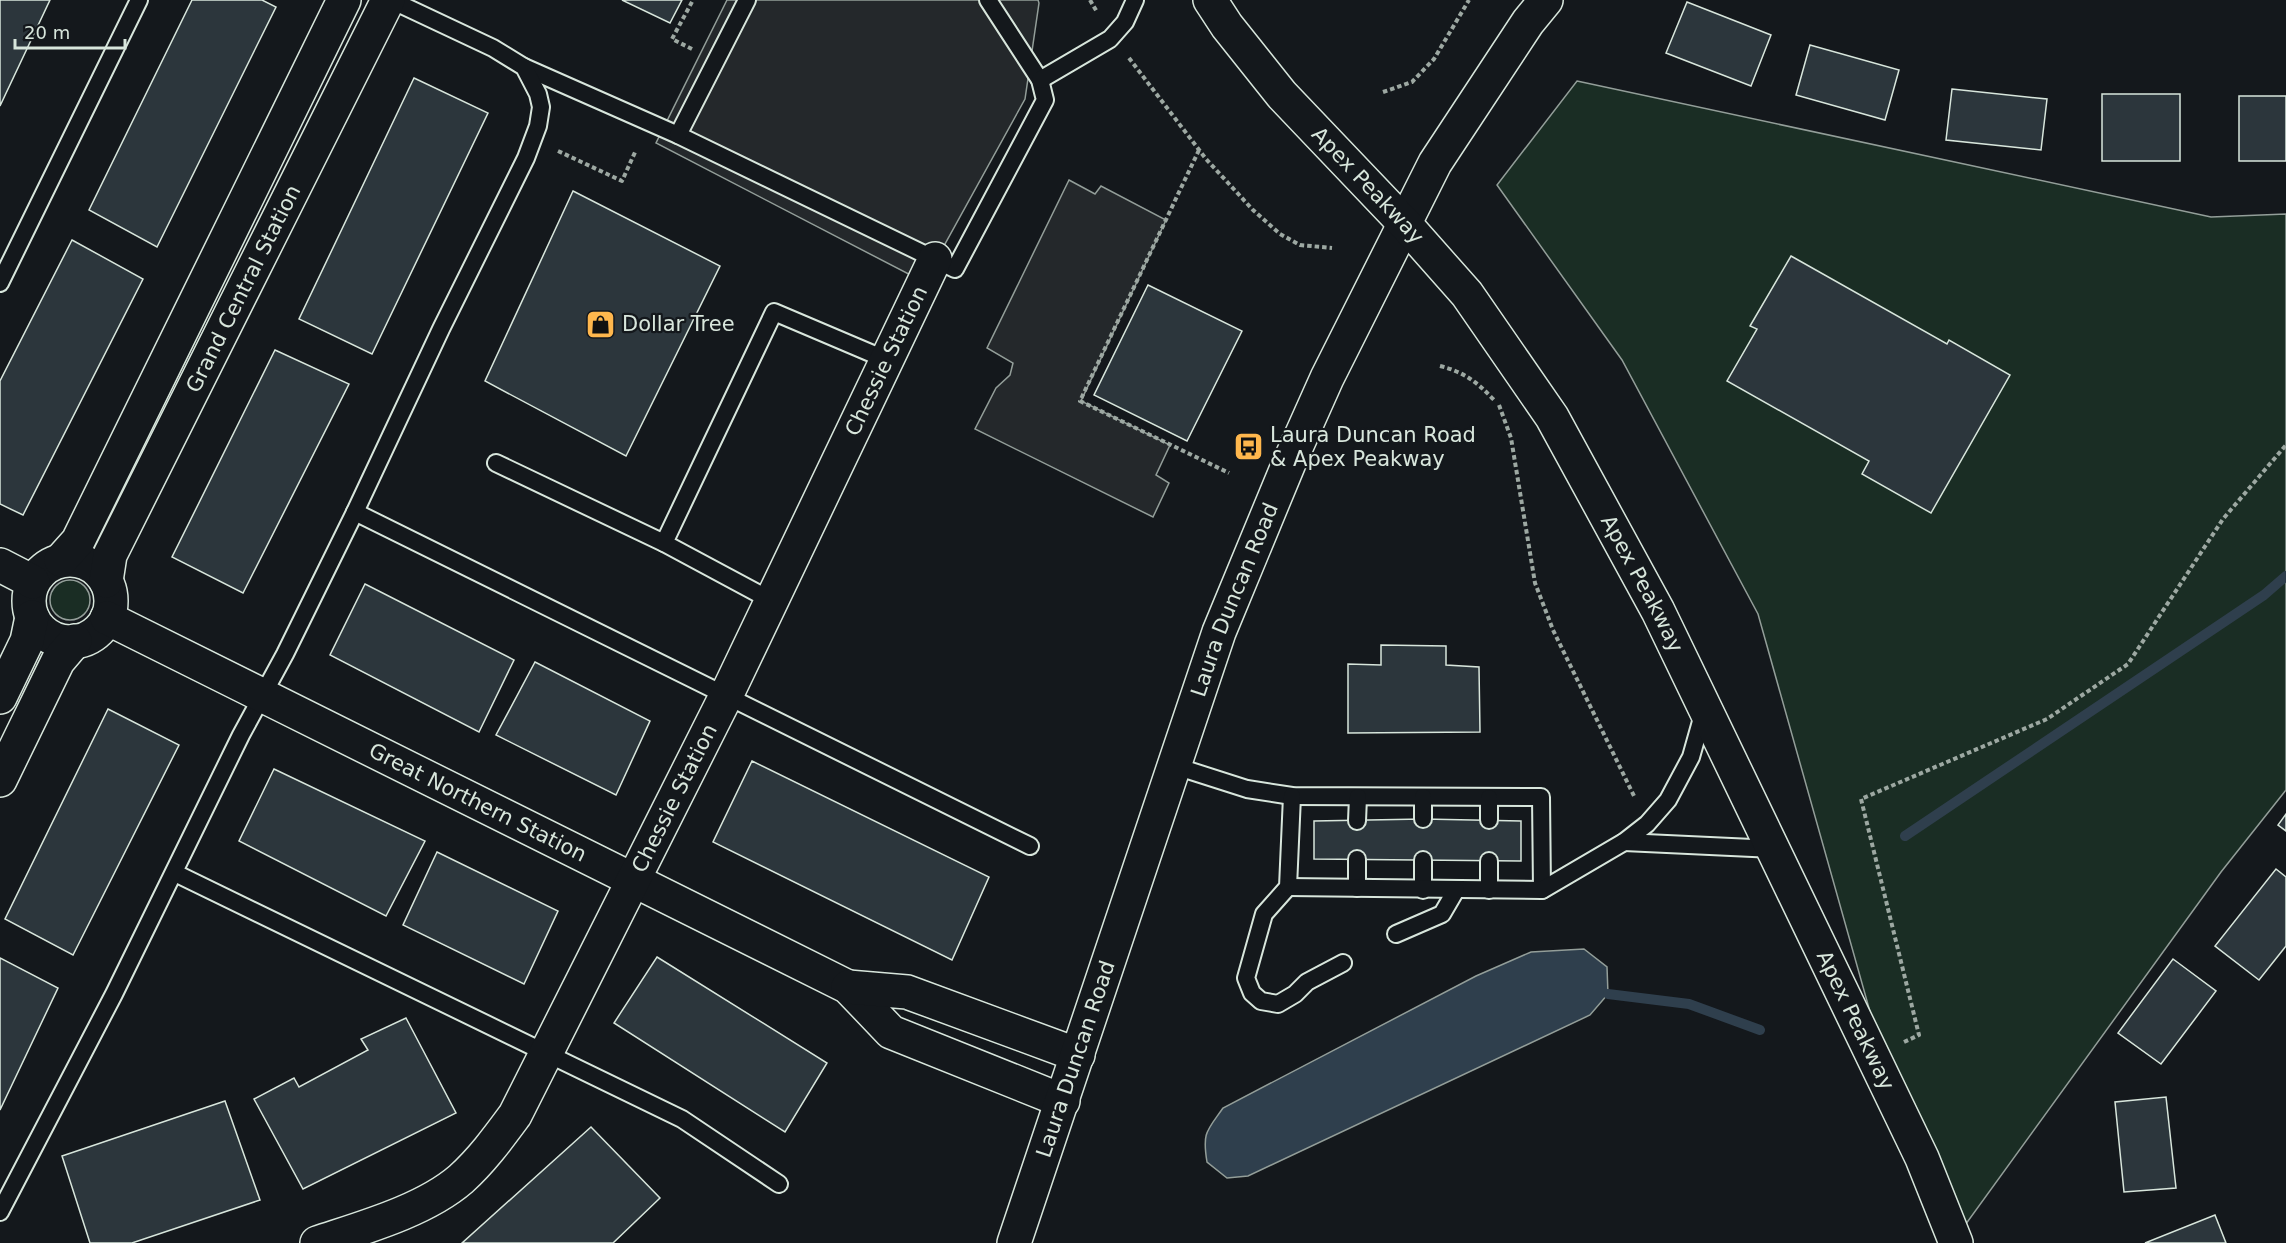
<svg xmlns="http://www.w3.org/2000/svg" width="2286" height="1243" font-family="'DejaVu Sans',sans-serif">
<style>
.green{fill:#1a2d24;stroke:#939e99;stroke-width:1.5}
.parking{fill:#24282b;stroke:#939e99;stroke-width:1.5}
.water{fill:#2f3f4d;stroke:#939e99;stroke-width:1.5}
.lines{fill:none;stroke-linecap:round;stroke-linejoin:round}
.stream{stroke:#2f3f4d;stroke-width:10}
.building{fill:#2c363c;stroke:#d8e6dc;stroke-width:1.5}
.service-casing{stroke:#d8e6dc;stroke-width:20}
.minor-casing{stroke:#d8e6dc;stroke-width:36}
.tertiary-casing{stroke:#d8e6dc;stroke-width:36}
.secondary-casing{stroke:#d8e6dc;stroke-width:36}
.path{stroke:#9da8a2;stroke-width:4;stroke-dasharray:4.5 3;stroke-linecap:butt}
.service{stroke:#14181c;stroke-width:16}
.minor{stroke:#14181c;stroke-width:33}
.tertiary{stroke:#14181c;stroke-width:33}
.secondary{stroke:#14181c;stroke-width:33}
.labels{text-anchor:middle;stroke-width:4.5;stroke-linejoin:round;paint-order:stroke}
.street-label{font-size:21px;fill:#d8e6dc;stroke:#14181c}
.poi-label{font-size:21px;fill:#d8e6dc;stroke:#14181c;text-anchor:start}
</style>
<rect width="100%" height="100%" fill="#14181c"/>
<!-- green -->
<g class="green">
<polygon points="1577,81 2211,217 2286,214 2286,790 2221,872 1955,1239 1896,1104 1758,614 1622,360 1497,185"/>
<circle cx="70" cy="600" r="20"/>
</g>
<!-- parking -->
<g class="parking">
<polygon points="727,0 1038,0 1039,3 1025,99 924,282 656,143"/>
<polygon points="1069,180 1095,194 1101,186 1166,220 1081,401 1170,445 1156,475 1169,483 1153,517 975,429 996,388 1010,375 1013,363 987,348"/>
</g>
<!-- water -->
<path class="water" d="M1584 949 1607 967 1608 994 1590 1015 1248 1176 1227 1178 1207 1162C1202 1132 1207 1131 1223 1108L1476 976 1531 952Z"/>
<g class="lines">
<!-- stream -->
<g class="stream">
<polyline points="1905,836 2264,595 2286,576"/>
<polyline points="1608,994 1689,1004 1760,1030"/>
</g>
</g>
<!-- building -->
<g class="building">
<polygon points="0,0 50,0 0,106"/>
<polygon points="192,0 262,0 276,7 157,247 89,210"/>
<polygon points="622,0 682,0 670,23"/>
<polygon points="1687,2 1771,35 1751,86 1666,53"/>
<polygon points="1810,45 1899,70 1885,120 1796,95"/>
<polygon points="414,78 488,113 372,354 299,319"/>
<polygon points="1952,89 2047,99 2041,150 1946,140"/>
<rect x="2102" y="94" width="78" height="67"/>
<rect x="2239" y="96" width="47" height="65"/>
<polygon points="573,191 720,266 626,456 485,381"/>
<polygon points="72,240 143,279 23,515 0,504 0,381"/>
<polygon points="1791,256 1947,344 1949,340 2010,375 1931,513 1862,474 1869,461 1727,381 1757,329 1750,326"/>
<polygon points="1148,285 1242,331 1187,441 1094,395"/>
<polygon points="275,350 349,384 243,593 172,557"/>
<polygon points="365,584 514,660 479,732 330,655"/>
<polygon points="1381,645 1446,646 1446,665 1479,667 1480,732 1348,733 1348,664 1381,665"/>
<polygon points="535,662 650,721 616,795 496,735"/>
<polygon points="108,709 179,745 73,955 5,919"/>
<polygon points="752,761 989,877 952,960 713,842"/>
<polygon points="274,769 425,841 386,916 239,841"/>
<polygon points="2286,814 2286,831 2278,825"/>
<polygon points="1423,819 1521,821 1521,861 1314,859 1314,821"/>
<polygon points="437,852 558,911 524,984 403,925"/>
<polygon points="2276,869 2286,877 2286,946 2259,980 2215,946"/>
<polygon points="657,957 827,1063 785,1132 614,1023"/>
<polygon points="0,958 58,988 0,1110"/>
<polygon points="2173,959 2216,991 2161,1064 2118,1033"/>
<polygon points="406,1018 456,1113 303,1189 254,1099 294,1078 299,1087 368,1050 361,1039"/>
<polygon points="2166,1097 2176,1188 2124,1192 2115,1102"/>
<polygon points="225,1101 260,1200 132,1243 90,1243 62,1156"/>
<polygon points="591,1127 660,1198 613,1243 462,1243"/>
<polygon points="2215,1215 2226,1243 2145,1243"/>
</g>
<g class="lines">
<defs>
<g id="service">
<polyline points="524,67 678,135 955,269 1045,100 1040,80 988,0"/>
<polyline points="1040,80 1110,39 1125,22 1135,0"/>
<polyline points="678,135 747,0"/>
<polyline points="0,283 139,0"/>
<polyline points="496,463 664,543"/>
<polyline points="355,512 1030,846"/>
<polyline points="772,601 664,543 774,312 887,360"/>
<polyline points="1175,766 1247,789 1292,796 1541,797 1542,890"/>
<polyline points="1292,796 1288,887 1264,914 1246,978 1252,993 1261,1001 1278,1004 1295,994 1307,982 1343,963"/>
<polyline points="1423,797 1423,819"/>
<polyline points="1489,798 1489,820"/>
<polyline points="1357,821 1358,797"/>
<polyline points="1624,842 1774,849"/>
<polyline points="1357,859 1357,888"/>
<polyline points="1423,860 1423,890"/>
<polyline points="175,873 682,1119 779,1184"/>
<polyline points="1288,887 1542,890 1624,842 1647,824 1668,800 1691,757 1704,711"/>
<polyline points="1489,890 1489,861"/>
<polyline points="1396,934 1442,914 1456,890"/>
<polyline points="0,1212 114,994 241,735 285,654 355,512 441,329 526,158 538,126 541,107 538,94 524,67 493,48 391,0"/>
</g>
<g id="minor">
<circle cx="70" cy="601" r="41"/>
<polyline points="61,560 78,541 344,0"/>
<polyline points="0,565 33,582"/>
<path id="s1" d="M106 581 110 555 388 0"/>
<path id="s2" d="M107 618 848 987 891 1032 1063 1101"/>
<polyline points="0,697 27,641 32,617"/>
<polyline points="0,780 58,661 75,641"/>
<polyline points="848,987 907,992 1078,1055"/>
<path id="s3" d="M317 1243C362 1228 424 1211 461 1179 482 1160 498 1138 515 1115L726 696 935 259"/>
</g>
<g id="tertiary">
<path id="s4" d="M1014 1243 1219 632 1289 463 1327 378 1435 163 1528 22 1546 0"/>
</g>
<g id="secondary">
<path id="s5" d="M1210 0 1227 26 1282 95 1405 224 1467 294 1552 417 1658 611 1922 1158 1956 1243"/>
</g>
</defs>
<!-- service casing -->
<use href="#service" class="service-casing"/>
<!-- minor casing -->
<use href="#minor" class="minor-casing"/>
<!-- tertiary casing -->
<use href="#tertiary" class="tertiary-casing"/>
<!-- secondary casing -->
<use href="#secondary" class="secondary-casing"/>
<!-- path -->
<g class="path">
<polyline points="1090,0 1097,12"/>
<polyline points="692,49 672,39 693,0"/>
<polyline points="1129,58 1206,159 1253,210 1280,234 1300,245 1332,248"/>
<polyline points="1383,92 1412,82 1434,59 1469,0"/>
<polyline points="1199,150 1080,401 1229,473"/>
<polyline points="558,151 622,181 636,150"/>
<path d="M1440 366C1464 372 1477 382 1494 400"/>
<polyline points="1499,405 1511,438 1535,583 1553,630 1635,798"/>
<polyline points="1904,1042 1919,1035 1861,799 2047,719 2128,664 2223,519 2286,445"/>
</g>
<!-- service -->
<use href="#service" class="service"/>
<!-- minor -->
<use href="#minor" class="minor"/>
<!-- tertiary -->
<use href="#tertiary" class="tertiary"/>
<!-- secondary -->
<use href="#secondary" class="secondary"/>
</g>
<!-- icons -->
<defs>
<symbol id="shop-square" viewBox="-11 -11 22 22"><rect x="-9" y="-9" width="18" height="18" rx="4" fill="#ffb74d" stroke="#14181c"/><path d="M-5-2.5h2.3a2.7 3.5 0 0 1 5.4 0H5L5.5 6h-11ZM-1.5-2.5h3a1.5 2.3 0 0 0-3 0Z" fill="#111"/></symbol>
<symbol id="bus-square" viewBox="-11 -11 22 22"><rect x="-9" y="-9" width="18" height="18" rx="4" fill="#ffb74d" stroke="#14181c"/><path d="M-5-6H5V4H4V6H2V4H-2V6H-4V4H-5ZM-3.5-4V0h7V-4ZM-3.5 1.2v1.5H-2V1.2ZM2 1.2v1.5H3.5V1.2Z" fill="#111"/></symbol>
</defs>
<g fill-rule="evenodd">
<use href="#shop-square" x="584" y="308" width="33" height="33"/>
<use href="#bus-square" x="1232" y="430" width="33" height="33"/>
</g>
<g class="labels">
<!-- street labels -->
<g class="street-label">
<text dy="7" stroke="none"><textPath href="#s5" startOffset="244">Apex Peakway</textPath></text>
<text dy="7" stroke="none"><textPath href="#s1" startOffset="324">Grand Central Station</textPath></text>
<text dy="7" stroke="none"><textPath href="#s3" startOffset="1083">Chessie Station</textPath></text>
<text dy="7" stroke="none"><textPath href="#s5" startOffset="730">Apex Peakway</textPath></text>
<text dy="7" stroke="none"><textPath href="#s4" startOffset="680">Laura Duncan Road</textPath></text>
<text dy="7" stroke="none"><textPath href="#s3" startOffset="597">Chessie Station</textPath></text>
<text dy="7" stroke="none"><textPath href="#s2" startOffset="414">Great Northern Station</textPath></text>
<text dy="7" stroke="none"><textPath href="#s5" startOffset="1216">Apex Peakway</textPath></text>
<text dy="7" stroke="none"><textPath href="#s4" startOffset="194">Laura Duncan Road</textPath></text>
</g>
<!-- poi labels -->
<g class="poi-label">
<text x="622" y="331">Dollar Tree</text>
<text x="1270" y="442">Laura Duncan Road<tspan x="1270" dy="24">&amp; Apex Peakway</tspan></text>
</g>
</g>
<!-- scale -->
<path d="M15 39v9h110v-9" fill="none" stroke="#d8e6dc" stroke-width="3"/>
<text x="24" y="39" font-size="18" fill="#d8e6dc" stroke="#14181c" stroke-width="4.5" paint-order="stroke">20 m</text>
</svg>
